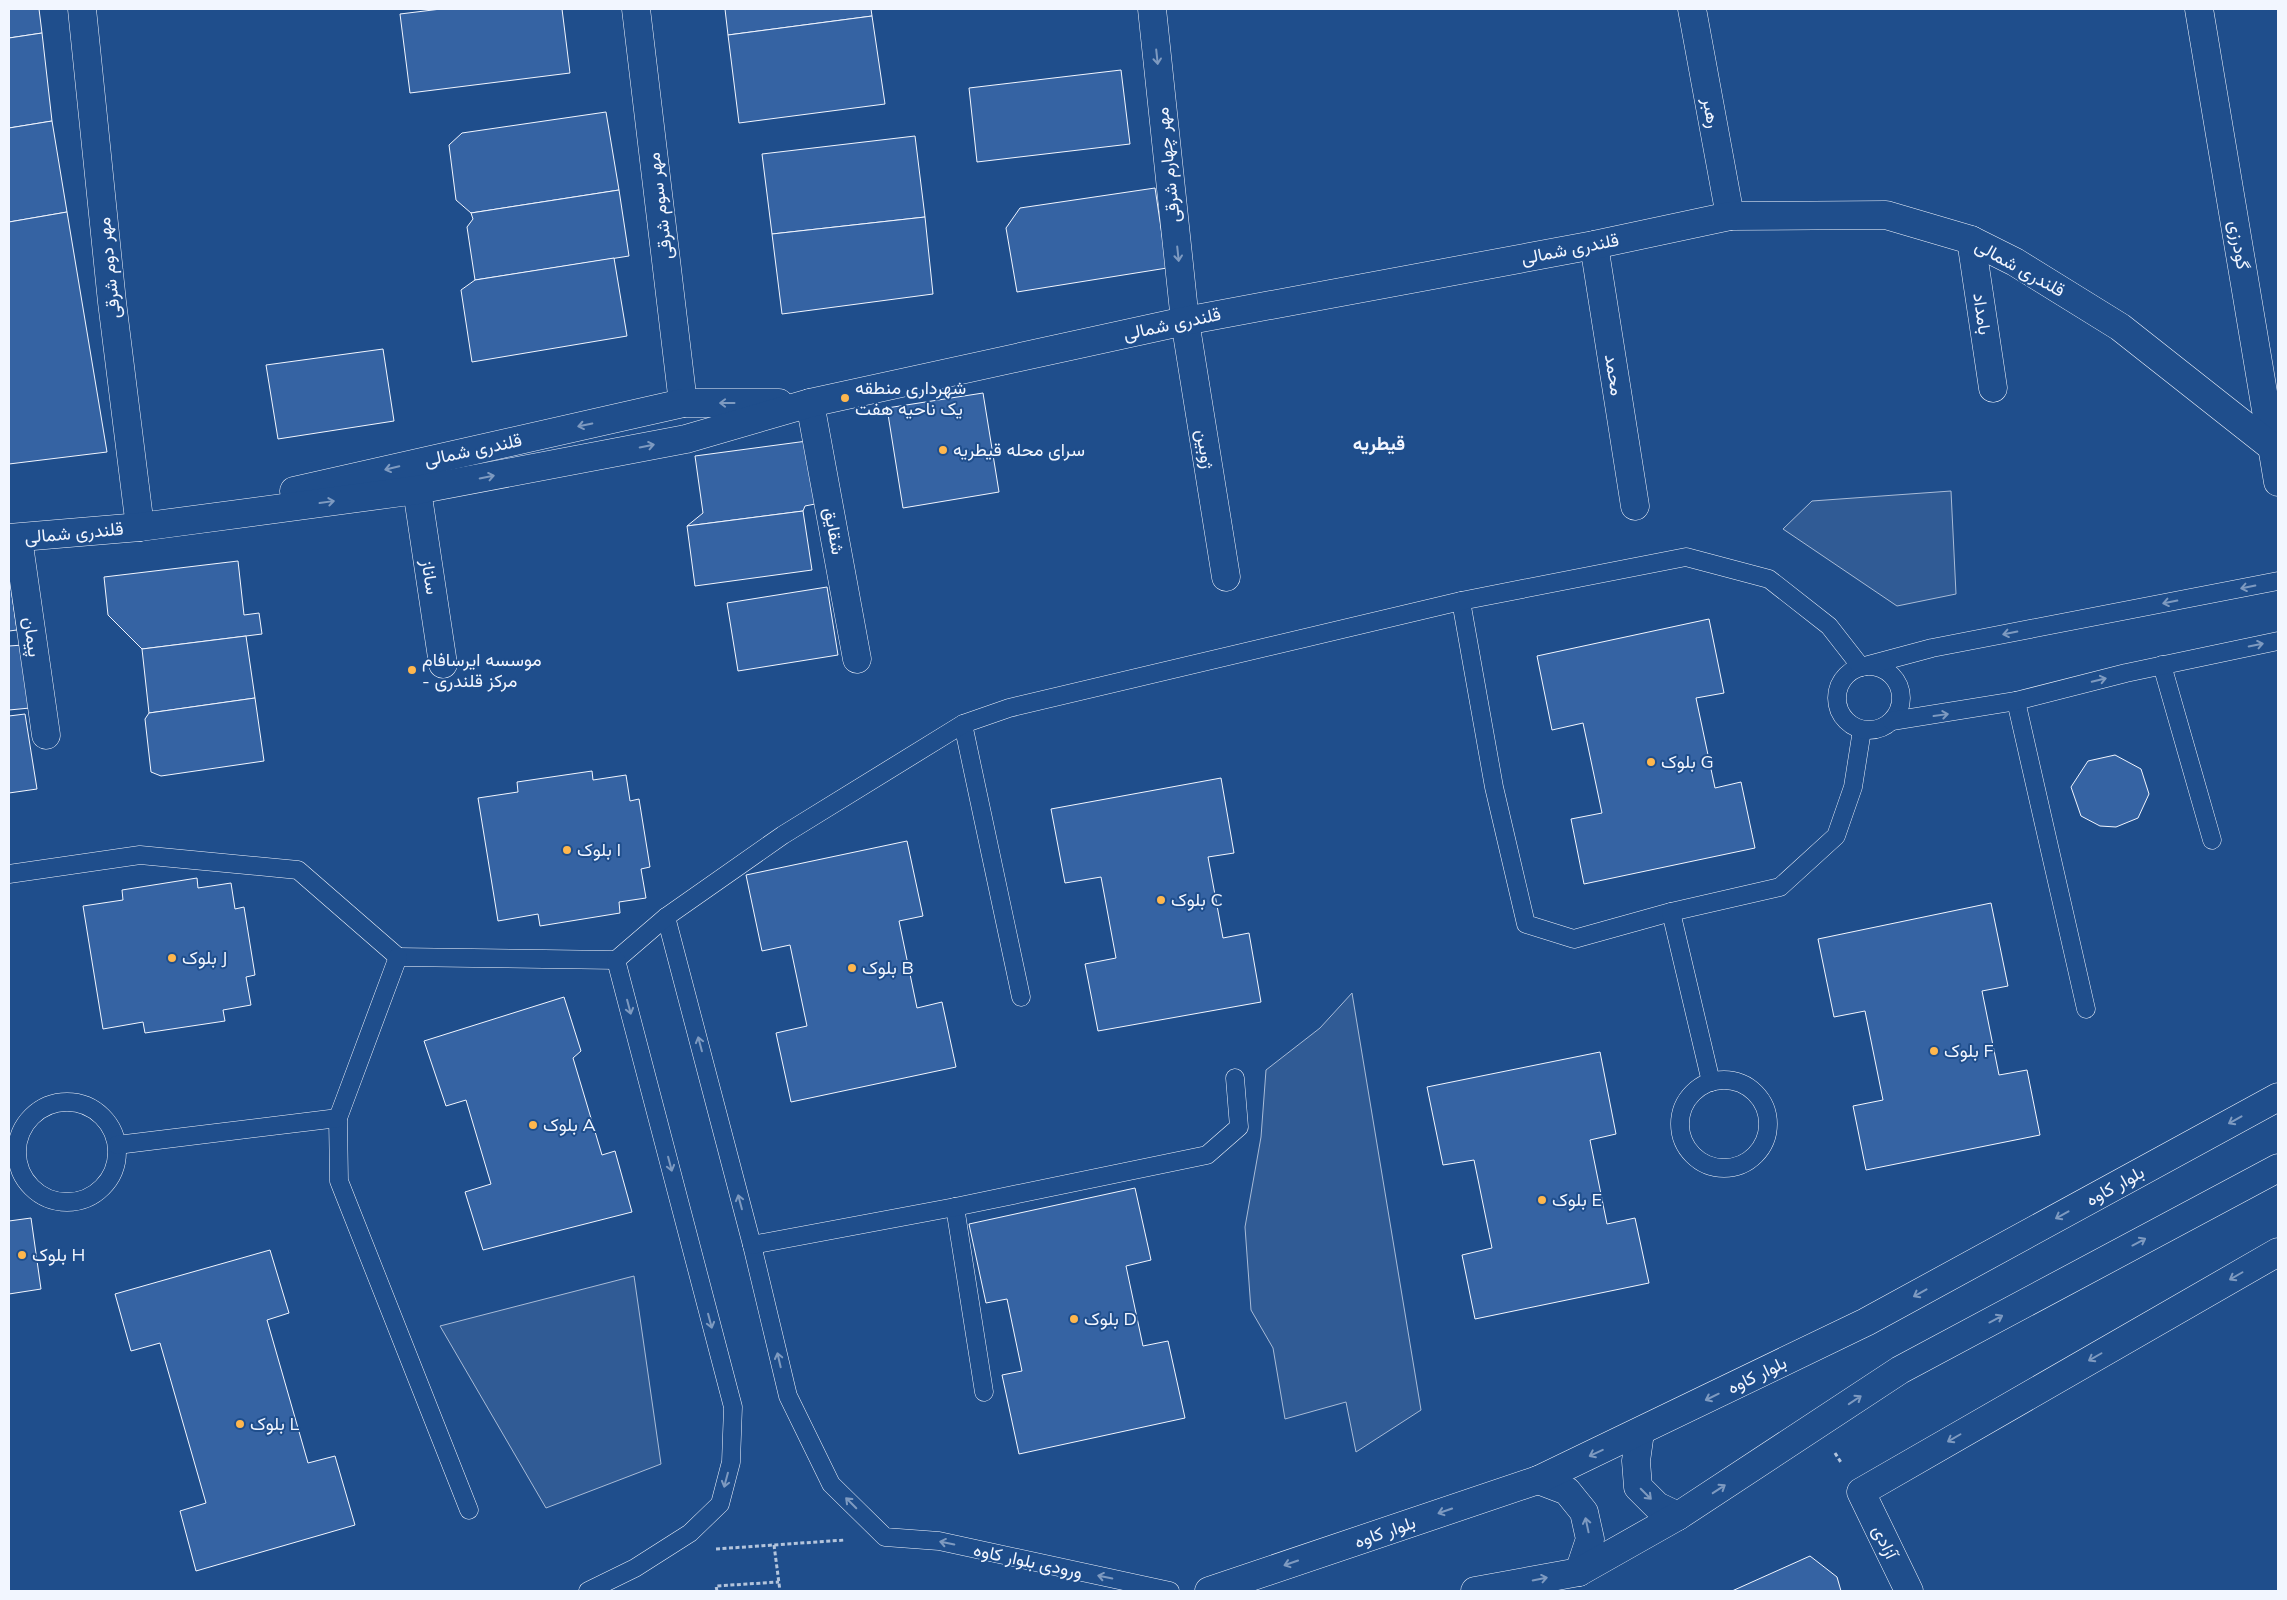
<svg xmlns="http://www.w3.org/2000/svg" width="2287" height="1600" font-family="Mulish,Vazirmatn,sans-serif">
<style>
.built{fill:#305b95;stroke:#a8bbd7}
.building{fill:#3563a3;stroke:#f2f6ff}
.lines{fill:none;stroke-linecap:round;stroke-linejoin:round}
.service-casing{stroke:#f2f6ff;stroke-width:19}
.minor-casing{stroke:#f2f6ff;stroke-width:29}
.primary-casing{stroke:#f2f6ff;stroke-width:29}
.path{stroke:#b3c4dc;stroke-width:3;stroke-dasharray:4 2.5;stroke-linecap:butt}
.service{stroke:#1f4e8c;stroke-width:18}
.minor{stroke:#1f4e8c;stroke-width:28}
.primary{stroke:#1f4e8c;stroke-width:28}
.oneway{stroke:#7e9ac0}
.poi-dot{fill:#ffb74d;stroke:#1f4e8c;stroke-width:2}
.labels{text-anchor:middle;stroke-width:4;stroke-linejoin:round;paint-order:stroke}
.street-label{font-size:18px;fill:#f2f6ff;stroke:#1f4e8c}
.poi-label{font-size:18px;fill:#f2f6ff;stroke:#1f4e8c;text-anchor:start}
.neighbourhood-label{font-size:19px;font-weight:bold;fill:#f2f6ff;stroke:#1f4e8c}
</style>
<rect width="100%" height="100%" fill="#1f4e8c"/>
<!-- built -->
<g class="built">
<polygon points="1951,491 1956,594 1897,606 1783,529 1812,501"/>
<polygon points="1352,993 1421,1410 1356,1452 1346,1402 1285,1419 1273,1348 1251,1310 1245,1227 1261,1137 1266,1070 1320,1028"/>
<polygon points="634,1276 661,1464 546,1508 440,1326"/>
</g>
<!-- building -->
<g class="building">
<polygon points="9,9 39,9 42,33 9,38"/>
<polygon points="441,9 562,9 570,73 410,93 400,14"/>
<polygon points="725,9 871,9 872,16 728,35"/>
<polygon points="872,16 885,104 739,123 728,35"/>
<polygon points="42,33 52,121 9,128 9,38"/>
<polygon points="1121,70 1130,144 977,162 969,88"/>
<polygon points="606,112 619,190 471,213 456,200 449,145 462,133"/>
<polygon points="52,121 67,212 9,222 9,128"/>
<polygon points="915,136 925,217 772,234 762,154"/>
<polygon points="1155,188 1167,268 1017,292 1006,228 1020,208"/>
<polygon points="619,190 629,256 475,280 467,227 473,219 471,213"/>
<polygon points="67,212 107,452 9,464 9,222"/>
<polygon points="925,217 933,294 782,314 772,234"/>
<polygon points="614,258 627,336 472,362 461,290 475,280"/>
<polygon points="383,349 394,421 278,439 266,365"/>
<polygon points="983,393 999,492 903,508 887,408"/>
<polygon points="807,441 815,504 805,506 803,511 687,526 703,513 695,456"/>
<polygon points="803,511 812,570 695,586 687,526"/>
<polygon points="238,561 244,615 259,613 262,634 142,649 108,615 104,577"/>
<polygon points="9,574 17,630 9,631"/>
<polygon points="827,587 838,655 738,671 727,603"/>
<polygon points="1709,619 1724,693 1696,698 1715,788 1741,782 1755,848 1584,884 1571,819 1602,813 1583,723 1552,730 1537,656"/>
<polygon points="246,636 255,698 149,713 142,649"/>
<polygon points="23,645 30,708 9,710 9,646"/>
<polygon points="255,698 264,761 161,776 151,772 145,719 149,713"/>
<polygon points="25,714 37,789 9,793 9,716"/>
<polygon points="2115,755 2141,769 2149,794 2138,818 2116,827 2100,826 2081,816 2071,787 2088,761"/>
<polygon points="592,771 593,780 626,775 630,801 639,799 650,867 641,869 646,898 619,902 620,913 540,926 538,914 498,921 478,798 518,792 517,782"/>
<polygon points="1221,778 1234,853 1208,857 1223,938 1249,933 1261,1002 1098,1031 1085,964 1116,958 1101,877 1065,883 1051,809"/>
<polygon points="907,841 923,916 899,921 917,1008 942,1002 956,1067 791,1102 776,1033 807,1026 790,945 762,951 746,875"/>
<polygon points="197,878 198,888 231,883 235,909 244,907 255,975 246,977 251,1005 223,1010 225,1021 145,1033 143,1022 103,1029 83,906 123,900 122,890"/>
<polygon points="1991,903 2008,986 1982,991 1999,1075 2027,1070 2040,1135 1866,1170 1853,1106 1883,1100 1865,1011 1834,1017 1818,939"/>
<polygon points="564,997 581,1051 573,1058 602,1155 615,1151 632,1212 483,1250 465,1192 491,1184 466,1100 446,1106 424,1041"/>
<polygon points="1600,1052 1616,1134 1590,1140 1607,1224 1635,1218 1649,1283 1475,1319 1462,1255 1492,1248 1474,1160 1443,1165 1427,1087"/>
<polygon points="1135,1188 1151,1260 1126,1266 1143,1346 1168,1341 1185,1418 1019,1454 1002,1375 1022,1371 1007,1299 986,1303 969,1224"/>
<polygon points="31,1218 41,1289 9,1294 9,1221"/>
<polygon points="270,1250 289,1313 267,1320 308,1463 335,1456 355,1525 196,1571 180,1511 206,1503 160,1343 131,1351 115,1294"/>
<polygon points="1810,1556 1837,1577 1841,1591 1732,1591"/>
</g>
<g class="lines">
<defs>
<g id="service">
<polyline points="1461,601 1494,787 1526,924 1574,939 1671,912 1780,887 1836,836 1853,787 1862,730"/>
<polyline points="2162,665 2212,840"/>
<circle cx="1869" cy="698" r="32"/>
<polyline points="2016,701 2086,1009"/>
<polyline points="1892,721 2016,701 2126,673 2278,641"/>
<polyline points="963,724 1021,997"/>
<polyline points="9,874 140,855 298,870 398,957"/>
<polyline points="1671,912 1711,1082"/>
<polyline points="666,917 752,1245 788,1396 831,1484 885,1537 939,1541 1170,1591"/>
<polyline points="398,957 616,960 666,917 783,835 963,724 1009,708 1461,601 1686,557 1769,579 1829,626 1861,667 1932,648 2278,581"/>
<polyline points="398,957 338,1118 339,1181 469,1510"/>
<circle cx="1724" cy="1124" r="44"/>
<circle cx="67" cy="1152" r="50"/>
<polyline points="117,1145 338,1118"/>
<polyline points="955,1207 984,1392"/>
<polyline points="752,1245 955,1207 1207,1155 1239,1127 1235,1078"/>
<polyline points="588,1591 635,1568 690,1533 720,1504 731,1462 733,1407 616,960"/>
</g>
<g id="minor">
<polyline points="82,9 112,302 140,527"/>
<polyline points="636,9 683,403"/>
<polyline points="1152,9 1185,321 1226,577"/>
<polyline points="1692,9 1730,216"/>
<polyline points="2199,9 2278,482"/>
<polyline points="1971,240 1993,388"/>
<polyline points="1594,245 1635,506"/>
<polyline points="810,403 857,659"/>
<polyline points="417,490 443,664"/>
<polyline points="294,491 683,403 779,403"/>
<polyline points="9,538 140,527 417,490 686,439 810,403 1185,321 1594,245 1730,216 1886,215 1971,240 2015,262 2120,327 2272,447"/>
<polyline points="18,538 46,735"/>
<polyline points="1909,1591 1861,1492 2278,1252"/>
</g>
<g id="primary">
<polyline points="1640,1432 1636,1461 1638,1487 1657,1506 1678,1516"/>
<polyline points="1538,1480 1567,1491 1584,1512 1590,1539 1579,1572"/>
<polyline points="1209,1591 1538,1480 1866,1322 2278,1097"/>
<polyline points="1475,1591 1579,1572 1678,1516 1900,1370 2278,1168"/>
</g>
</defs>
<!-- service casing -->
<use href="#service" class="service-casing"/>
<!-- minor casing -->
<use href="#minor" class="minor-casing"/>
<!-- primary casing -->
<use href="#primary" class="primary-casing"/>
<!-- path -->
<g class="path">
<polyline points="1835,1453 1842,1464"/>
<polyline points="774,1545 780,1591"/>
<polyline points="716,1549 845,1540"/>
<polyline points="717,1591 716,1586 779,1582"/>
</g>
<!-- service -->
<use href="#service" class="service"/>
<!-- minor -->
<use href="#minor" class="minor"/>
<!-- primary -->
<use href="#primary" class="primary"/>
</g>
<!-- one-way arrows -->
<defs><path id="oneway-shaft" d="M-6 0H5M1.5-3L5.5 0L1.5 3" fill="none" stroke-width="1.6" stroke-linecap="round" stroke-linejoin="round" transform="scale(1.25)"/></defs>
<g class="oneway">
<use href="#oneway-shaft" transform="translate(1157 57) rotate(84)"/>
<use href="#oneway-shaft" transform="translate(1178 254) rotate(84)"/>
<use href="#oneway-shaft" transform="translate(727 403) rotate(-180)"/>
<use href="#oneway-shaft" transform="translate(585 425) rotate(168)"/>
<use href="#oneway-shaft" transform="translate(647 446) rotate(-11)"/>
<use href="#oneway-shaft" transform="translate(392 468) rotate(167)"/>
<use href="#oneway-shaft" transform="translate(487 477) rotate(-11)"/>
<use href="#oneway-shaft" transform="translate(327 502) rotate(-8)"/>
<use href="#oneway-shaft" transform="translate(2248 587) rotate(169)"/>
<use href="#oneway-shaft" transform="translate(2170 602) rotate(169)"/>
<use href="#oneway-shaft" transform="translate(2010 633) rotate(169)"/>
<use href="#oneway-shaft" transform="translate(2256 645) rotate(-11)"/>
<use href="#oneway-shaft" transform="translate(2099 680) rotate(-14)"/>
<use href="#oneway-shaft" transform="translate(1941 715) rotate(-8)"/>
<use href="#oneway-shaft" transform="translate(629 1007) rotate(75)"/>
<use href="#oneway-shaft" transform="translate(700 1044) rotate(-105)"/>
<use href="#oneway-shaft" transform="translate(2235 1120) rotate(151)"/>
<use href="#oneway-shaft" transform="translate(670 1164) rotate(75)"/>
<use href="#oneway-shaft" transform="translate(740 1202) rotate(-105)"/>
<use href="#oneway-shaft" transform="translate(2062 1215) rotate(151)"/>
<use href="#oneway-shaft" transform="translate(2139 1242) rotate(-28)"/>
<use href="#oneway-shaft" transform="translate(2236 1276) rotate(150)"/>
<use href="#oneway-shaft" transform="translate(1920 1293) rotate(151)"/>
<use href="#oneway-shaft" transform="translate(1996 1319) rotate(-28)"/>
<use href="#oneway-shaft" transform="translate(710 1321) rotate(75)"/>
<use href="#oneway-shaft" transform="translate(2095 1357) rotate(150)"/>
<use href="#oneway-shaft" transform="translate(779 1360) rotate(-103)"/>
<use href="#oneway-shaft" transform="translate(1712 1397) rotate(154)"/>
<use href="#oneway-shaft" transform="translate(1855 1400) rotate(-34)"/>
<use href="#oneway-shaft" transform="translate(1954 1438) rotate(150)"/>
<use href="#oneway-shaft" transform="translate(1596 1453) rotate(155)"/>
<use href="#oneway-shaft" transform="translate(726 1480) rotate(105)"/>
<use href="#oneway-shaft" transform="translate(1719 1489) rotate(-33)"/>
<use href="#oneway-shaft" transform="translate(1646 1494) rotate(45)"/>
<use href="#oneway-shaft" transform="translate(851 1503) rotate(-135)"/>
<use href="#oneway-shaft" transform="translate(1445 1511) rotate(161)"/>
<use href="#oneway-shaft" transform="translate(1587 1525) rotate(-102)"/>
<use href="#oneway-shaft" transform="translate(947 1543) rotate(-168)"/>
<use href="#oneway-shaft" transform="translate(1291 1563) rotate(161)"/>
<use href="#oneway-shaft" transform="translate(1105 1577) rotate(-168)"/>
<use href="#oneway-shaft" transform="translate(1540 1579) rotate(-11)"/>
</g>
<!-- markers -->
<g class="poi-dot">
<circle cx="845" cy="398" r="5"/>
<circle cx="943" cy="450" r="5"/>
<circle cx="412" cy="670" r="5"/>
<circle cx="1651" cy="762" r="5"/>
<circle cx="567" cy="850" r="5"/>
<circle cx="1161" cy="900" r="5"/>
<circle cx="172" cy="958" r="5"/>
<circle cx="852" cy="968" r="5"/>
<circle cx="1934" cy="1051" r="5"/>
<circle cx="533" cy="1125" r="5"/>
<circle cx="1542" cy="1200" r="5"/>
<circle cx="22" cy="1255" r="5"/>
<circle cx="1074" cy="1319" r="5"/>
<circle cx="240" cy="1424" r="5"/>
</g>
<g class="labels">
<!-- street labels -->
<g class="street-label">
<text transform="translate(1711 113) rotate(80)" y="6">رهبر</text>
<text transform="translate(1168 165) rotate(-96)" y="6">مهر چهارم شرقی</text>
<text transform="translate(660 206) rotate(-97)" y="6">مهر سوم شرقی</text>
<text transform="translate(2239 245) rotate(80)" y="6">گودرزی</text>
<text transform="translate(1570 249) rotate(-11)" y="6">قلندری شمالی</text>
<text transform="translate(109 268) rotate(-96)" y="6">مهر دوم شرقی</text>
<text transform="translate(2020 268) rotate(29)" y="6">قلندری شمالی</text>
<text transform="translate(1982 314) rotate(82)" y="6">بامداد</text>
<text transform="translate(1172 324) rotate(-12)" y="6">قلندری شمالی</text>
<text transform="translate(1614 375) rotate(81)" y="6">محمد</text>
<text transform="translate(1205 449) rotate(81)" y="6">ژوبین</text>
<text transform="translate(473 450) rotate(-12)" y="6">قلندری شمالی</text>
<text transform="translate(834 531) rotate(80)" y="6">شقایق</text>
<text transform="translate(74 533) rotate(-5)" y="6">قلندری شمالی</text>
<text transform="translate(430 577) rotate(81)" y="6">ساناز</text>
<text transform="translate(32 637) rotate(82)" y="6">پیمان</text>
<text transform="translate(2115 1186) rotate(-29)" y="6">بلوار کاوه</text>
<text transform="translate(1757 1375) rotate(-26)" y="6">بلوار کاوه</text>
<text transform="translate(1385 1532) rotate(-19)" y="6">بلوار کاوه</text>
<text transform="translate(1885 1542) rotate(64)" y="6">آزادی</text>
<text transform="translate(1028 1561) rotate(12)" y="6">ورودی بلوار کاوه</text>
</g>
<!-- poi labels -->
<g class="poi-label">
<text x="855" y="394">شهرداری منطقه<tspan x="855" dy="21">یک ناحیه هفت</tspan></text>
<text x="953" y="456">سرای محله قیطریه</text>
<text x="422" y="666">موسسه ایرسافام<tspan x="422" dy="21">- مرکز قلندری</tspan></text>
<text x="1661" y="768">بلوک G</text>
<text x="577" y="856">بلوک I</text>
<text x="1171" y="906">بلوک C</text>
<text x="182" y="964">بلوک J</text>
<text x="862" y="974">بلوک B</text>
<text x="1944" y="1057">بلوک F</text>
<text x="543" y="1131">بلوک A</text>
<text x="1552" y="1206">بلوک E</text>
<text x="32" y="1261">بلوک H</text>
<text x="1084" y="1325">بلوک D</text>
<text x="250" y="1430">بلوک L</text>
</g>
<!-- neighbourhood labels -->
<g class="neighbourhood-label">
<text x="1379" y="450">قیطریه</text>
</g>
</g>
<!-- border -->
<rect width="2287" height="1600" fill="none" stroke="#f2f6ff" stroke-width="20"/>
</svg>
